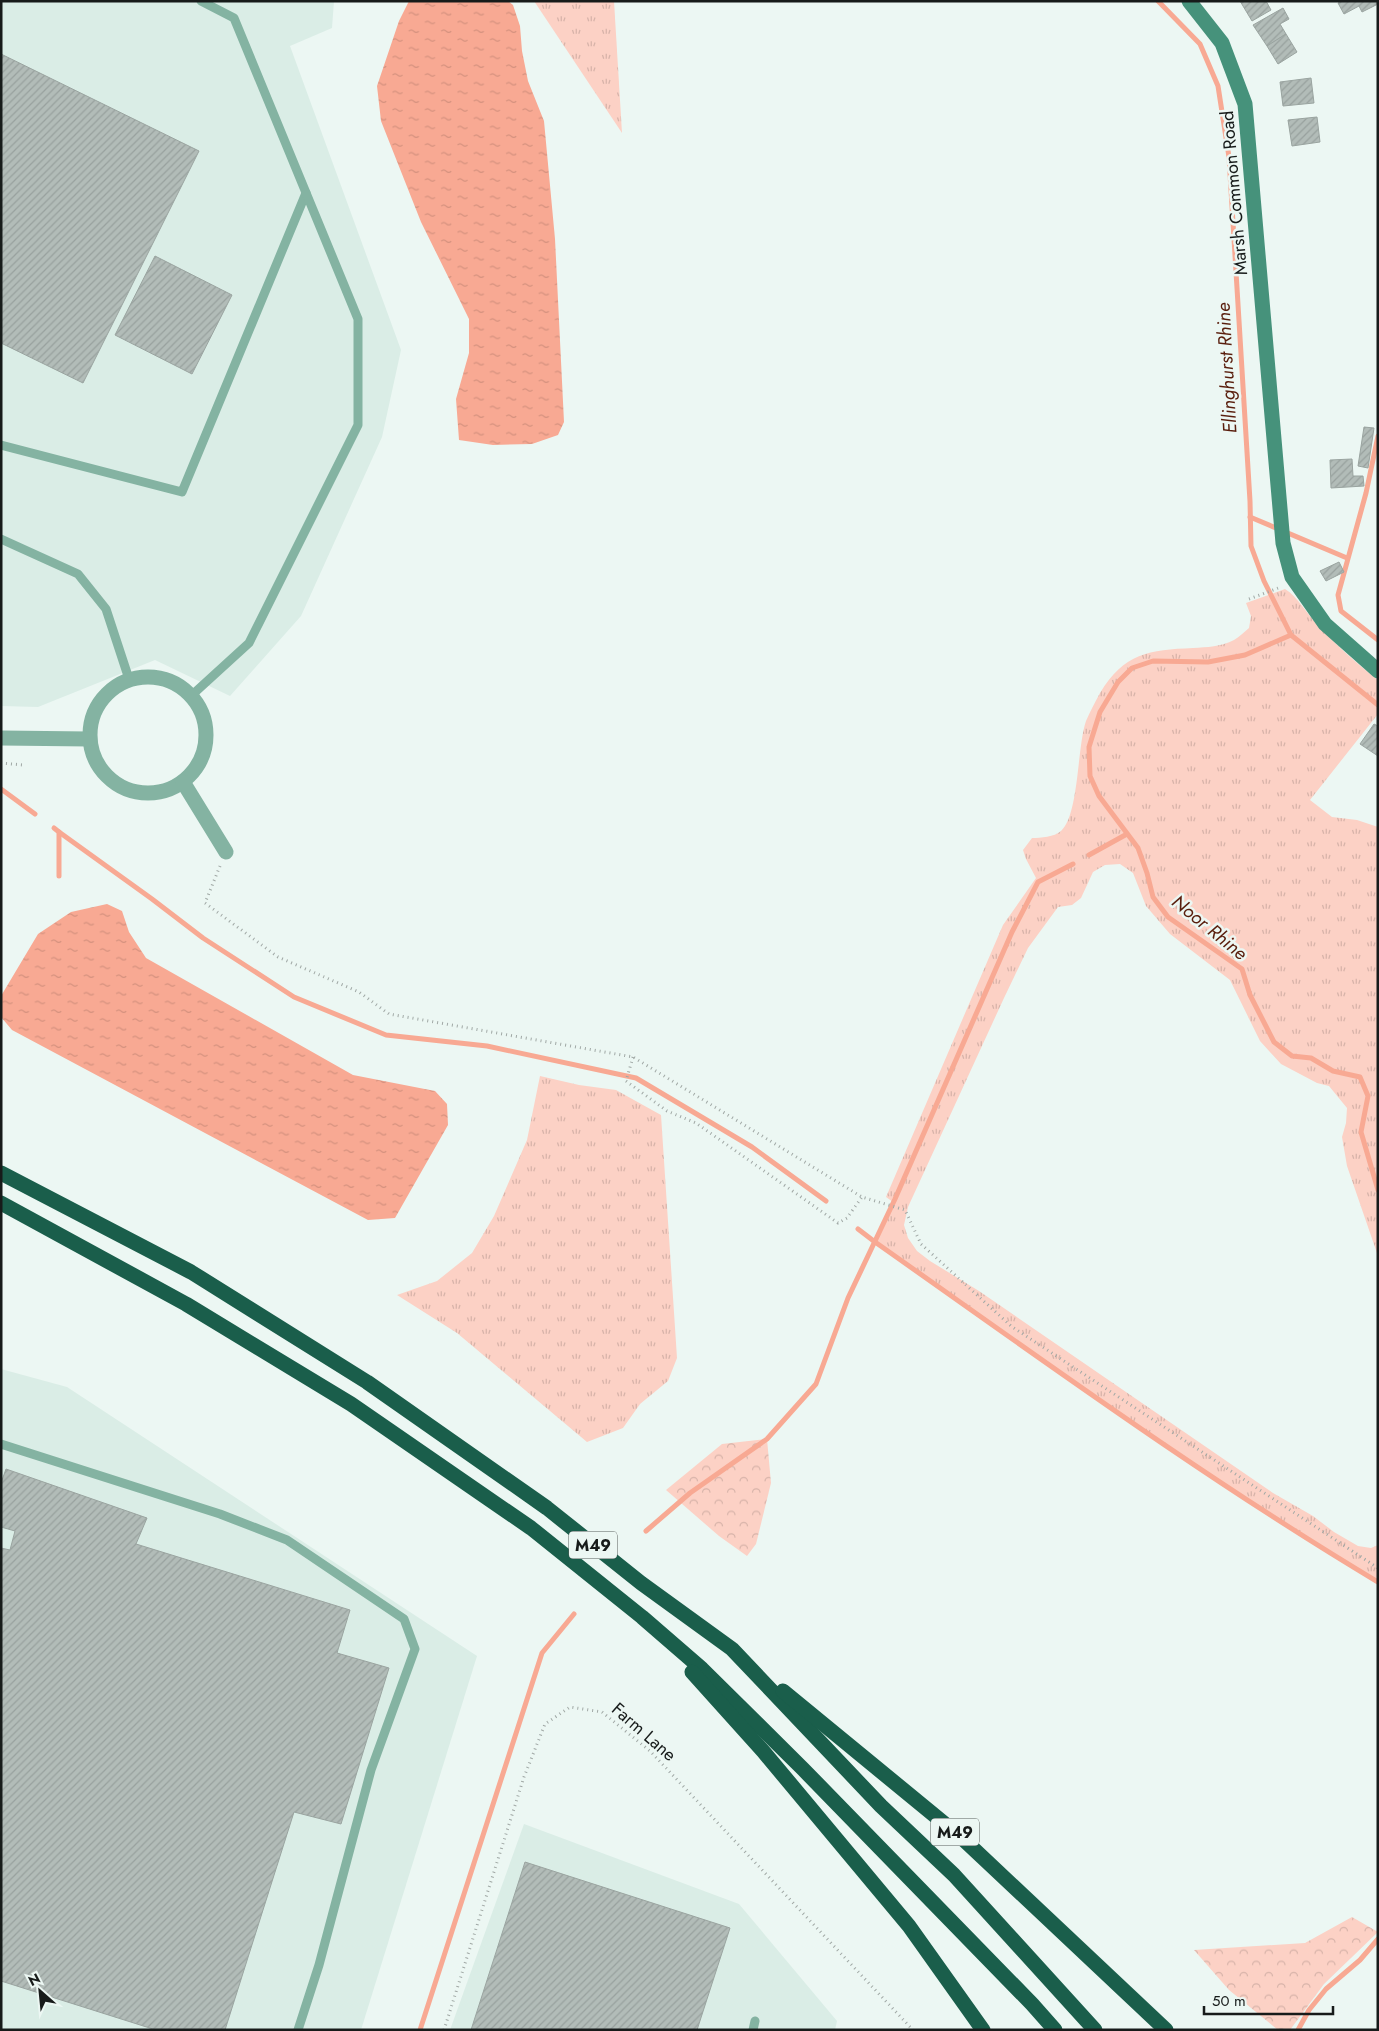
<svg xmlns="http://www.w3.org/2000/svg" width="1379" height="2031" font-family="Jost,sans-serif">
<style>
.built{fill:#daede6}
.grass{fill:url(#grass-tufts)}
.forest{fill:url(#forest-crowns)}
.water{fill:url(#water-ripples)}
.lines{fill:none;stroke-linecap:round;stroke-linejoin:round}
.stream{stroke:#f8a993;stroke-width:5}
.building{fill:url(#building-hatch);stroke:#9aa4a0}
.path{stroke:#a0a8a5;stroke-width:3;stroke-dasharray:1 4;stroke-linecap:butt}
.lane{stroke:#84b3a2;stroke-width:9}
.street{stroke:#84b3a2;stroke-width:15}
.secondary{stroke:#46927b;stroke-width:15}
.highway{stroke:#1a5e4b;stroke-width:15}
.labels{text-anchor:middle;stroke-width:5;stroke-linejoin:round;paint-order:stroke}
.shield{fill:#ecf7f3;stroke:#575d5b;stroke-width:1}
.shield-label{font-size:16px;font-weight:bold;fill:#171b1a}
.street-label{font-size:18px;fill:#171b1a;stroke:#ecf7f3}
.water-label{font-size:19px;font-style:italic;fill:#591e0d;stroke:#ecf7f3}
</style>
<defs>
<pattern id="grass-tufts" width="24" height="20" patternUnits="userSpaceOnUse" patternTransform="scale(1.25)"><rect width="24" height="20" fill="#fcd1c5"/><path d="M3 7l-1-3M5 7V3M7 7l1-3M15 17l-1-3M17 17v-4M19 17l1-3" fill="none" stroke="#d7b3a9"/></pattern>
<pattern id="forest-crowns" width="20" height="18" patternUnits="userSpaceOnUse" patternTransform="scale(1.25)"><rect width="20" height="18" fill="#fcd1c5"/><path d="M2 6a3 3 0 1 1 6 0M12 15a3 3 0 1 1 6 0" fill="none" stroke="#d7b3a9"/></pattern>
<pattern id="water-ripples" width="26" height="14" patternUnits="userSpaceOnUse" patternTransform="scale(1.25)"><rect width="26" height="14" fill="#f8a993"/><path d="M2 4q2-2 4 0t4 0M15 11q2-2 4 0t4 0" fill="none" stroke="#d4917e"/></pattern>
<pattern id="building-hatch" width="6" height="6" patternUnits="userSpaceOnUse" patternTransform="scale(1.25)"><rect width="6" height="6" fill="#b2bcb8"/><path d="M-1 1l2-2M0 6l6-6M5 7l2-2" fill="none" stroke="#98a19e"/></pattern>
</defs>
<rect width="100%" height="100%" fill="#ecf7f3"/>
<!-- built -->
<g class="built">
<polygon points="1,1 334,1 332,28 290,46 401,350 382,437 301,616 230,696 155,660 38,707 1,706"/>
<polygon points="1,1369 67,1387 477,1656 361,2030 1,2030"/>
<polygon points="524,1824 739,1904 837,2021 835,2030 450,2030"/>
</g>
<!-- grass -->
<g class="grass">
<polygon points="534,1 614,1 622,133"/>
<path d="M1285 589C1298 597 1306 613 1317 624 1336 645 1356 663 1378 680V714L1310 800 1332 817 1357 820 1378 827V1256L1347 1166 1342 1137 1346 1123 1347 1108 1329 1086 1317 1083 1281 1064 1260 1041 1230 980 1170 934 1146 906 1133 873 1120 864 1105 865 1093 872 1081 898 1072 905 1058 907 1028 948 1004 998 908 1207 904 1225 908 1238 917 1251 930 1261 979 1291 1273 1493 1313 1516 1334 1532 1358 1546 1371 1548 1378 1545V1582C1204 1478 1040 1358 875 1242L893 1202 886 1197 1003 925 1036 878 1026 859 1023 850 1032 838C1041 838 1054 837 1061 831 1079 815 1077 747 1086 721 1090 712 1095 702 1100 693 1124 653 1149 650 1193 648 1207 647 1221 647 1234 640 1239 637 1244 632 1249 628L1251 616 1246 603Z"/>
<polygon points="540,1076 579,1085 616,1090 661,1115 677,1358 668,1381 640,1404 623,1428 587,1442 457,1333 397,1295 437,1281 472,1253 494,1216 527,1140"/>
</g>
<!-- forest -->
<g class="forest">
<polygon points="767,1439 771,1483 756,1544 747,1556 719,1536 666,1490 722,1444"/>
<polygon points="1352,1917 1378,1932 1324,1984 1290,2030 1278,2030 1229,1990 1194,1950 1305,1943"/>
</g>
<!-- water -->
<g class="water">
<polygon points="409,1 508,1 513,5 520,26 522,51 528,81 544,121 555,239 564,422 558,435 532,444 493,445 459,440 456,399 469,353 469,319 421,222 381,121 377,86 399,21"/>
<polygon points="107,904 122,911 129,932 146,958 353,1075 435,1091 447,1104 448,1125 395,1218 368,1220 12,1030 1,1017 1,996 38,934 71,912"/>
</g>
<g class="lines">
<!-- stream -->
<g class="stream">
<polyline points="1158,1 1200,44 1218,86 1229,157 1250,501 1251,546 1264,581 1291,635 1378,705"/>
<polyline points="1378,436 1366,493 1338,595 1341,611 1378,640"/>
<polyline points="1250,517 1347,558"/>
<polyline points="1291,635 1245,655 1208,662 1153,661 1132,668 1118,682 1100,712 1089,747 1090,776 1099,796 1138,848 1147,873 1153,897 1168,917 1242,969 1250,995 1274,1042 1292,1056 1311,1058 1333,1071 1360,1077 1368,1096 1361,1132 1378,1190"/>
<polyline points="1,789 35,814"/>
<polyline points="54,828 59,832 59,876"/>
<polyline points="59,832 152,899 203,938 294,997 386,1035 487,1046 636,1078 752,1147 826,1201"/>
<polyline points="1089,855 1127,834"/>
<path d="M858 1229 875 1242C1040 1358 1204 1478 1378 1582"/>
<polyline points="646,1531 690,1493 767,1439 816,1384 848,1298 895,1199 1012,932 1038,882 1073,864"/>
<polyline points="420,2030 542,1653 574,1614"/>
<polyline points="1298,2030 1309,2010 1326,1989 1360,1960 1378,1939"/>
</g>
</g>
<!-- building -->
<g class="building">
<polygon points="1240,1 1266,1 1271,10 1252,21"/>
<polygon points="1342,1 1378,1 1378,4 1362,12 1359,6 1344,14 1338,3"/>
<polygon points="1283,8 1289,19 1280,24 1286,34 1267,46 1253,25"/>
<polygon points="1286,34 1297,52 1278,64 1267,46"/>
<polygon points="1,54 199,151 83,383 1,343"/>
<polygon points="1311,78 1314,103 1283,106 1280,82"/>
<polygon points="1317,117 1320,142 1292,146 1288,120"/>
<polygon points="155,256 232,295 192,374 115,335"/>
<polygon points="1364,427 1374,428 1368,468 1358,466"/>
<polygon points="1352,459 1353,476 1363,476 1364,486 1331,488 1330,460"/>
<polygon points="1339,562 1344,572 1326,581 1320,571"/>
<polygon points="1374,724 1378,726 1378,756 1360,744"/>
<polygon points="6,1469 147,1518 136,1544 350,1610 337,1653 389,1668 341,1824 294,1812 225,2030 156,2030 1,1981 1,1548 10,1550 15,1531 1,1527 1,1483"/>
<polygon points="525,1862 730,1928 697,2030 471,2030"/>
</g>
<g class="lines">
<!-- path -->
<g class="path">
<polyline points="1249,599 1281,587"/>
<polyline points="1,763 23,765"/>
<polyline points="220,866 205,903 278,957 359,992 389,1014 633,1057 862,1197 905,1210 921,1244 1011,1326 1378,1568"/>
<polyline points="633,1057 626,1081 667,1111 696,1123 838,1223 847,1218 862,1197"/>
<polyline points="444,2030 524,1777 545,1724 570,1707 602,1712 650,1751 913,2030"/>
</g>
<!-- lane -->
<g class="lane">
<polyline points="1,445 182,492 306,193"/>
<polyline points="1,539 78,574 106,609 129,679"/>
<polyline points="192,695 249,643 358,425 358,319 234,18 201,1"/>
<polyline points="1,1444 220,1514 287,1540 404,1619 415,1649 371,1770 319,1965 298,2030"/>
<polyline points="753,2030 755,2021"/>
</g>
<!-- street -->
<g class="street">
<circle cx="148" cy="735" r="58"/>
<polyline points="1,738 89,739"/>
<polyline points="183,782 226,852"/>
</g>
<!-- secondary -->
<polyline class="secondary" points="1189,1 1222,43 1245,104 1283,543 1292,577 1325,624 1378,671"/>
<!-- highway -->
<g class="highway">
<polyline points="1,1173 191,1272 367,1382 547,1508 641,1583 732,1649 881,1806 954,1875 1095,2030"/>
<polyline points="1,1203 186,1304 351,1404 531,1528 642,1617 702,1669 803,1769 1032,2004 1055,2030"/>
<polyline points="692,1672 763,1751 909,1926 983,2030"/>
<polyline points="783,1691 962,1838 1166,2030"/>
</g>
</g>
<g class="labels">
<!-- shield labels -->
<g class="shield">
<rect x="569" y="1531.5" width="48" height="27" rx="4"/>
<rect x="931" y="1818.5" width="48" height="27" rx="4"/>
</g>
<g class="shield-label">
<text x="593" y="1551">M49</text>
<text x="955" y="1838">M49</text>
</g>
<!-- street labels -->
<g class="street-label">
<text transform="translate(1234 193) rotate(-95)" y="6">Marsh Common Road</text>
<text transform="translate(644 1732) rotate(41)" y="6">Farm Lane</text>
</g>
<!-- water labels -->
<g class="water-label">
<text transform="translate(1226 368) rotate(-93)" y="7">Ellinghurst Rhine</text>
<text transform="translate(1210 927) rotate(39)" y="7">Noor Rhine</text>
</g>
</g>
<!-- border -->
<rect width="1379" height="2031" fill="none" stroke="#171b1a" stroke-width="5"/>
<!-- north arrow -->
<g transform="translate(40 1991) rotate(333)" stroke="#ecf7f3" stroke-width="4" paint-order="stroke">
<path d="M0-4L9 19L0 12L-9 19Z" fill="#171b1a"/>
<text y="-8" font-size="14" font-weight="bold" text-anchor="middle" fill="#171b1a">N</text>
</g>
<!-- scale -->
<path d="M1204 2006v8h129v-8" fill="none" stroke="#171b1a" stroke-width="2.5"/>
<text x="1212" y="2006" font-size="15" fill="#171b1a" stroke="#ecf7f3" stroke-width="4" paint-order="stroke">50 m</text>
</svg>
